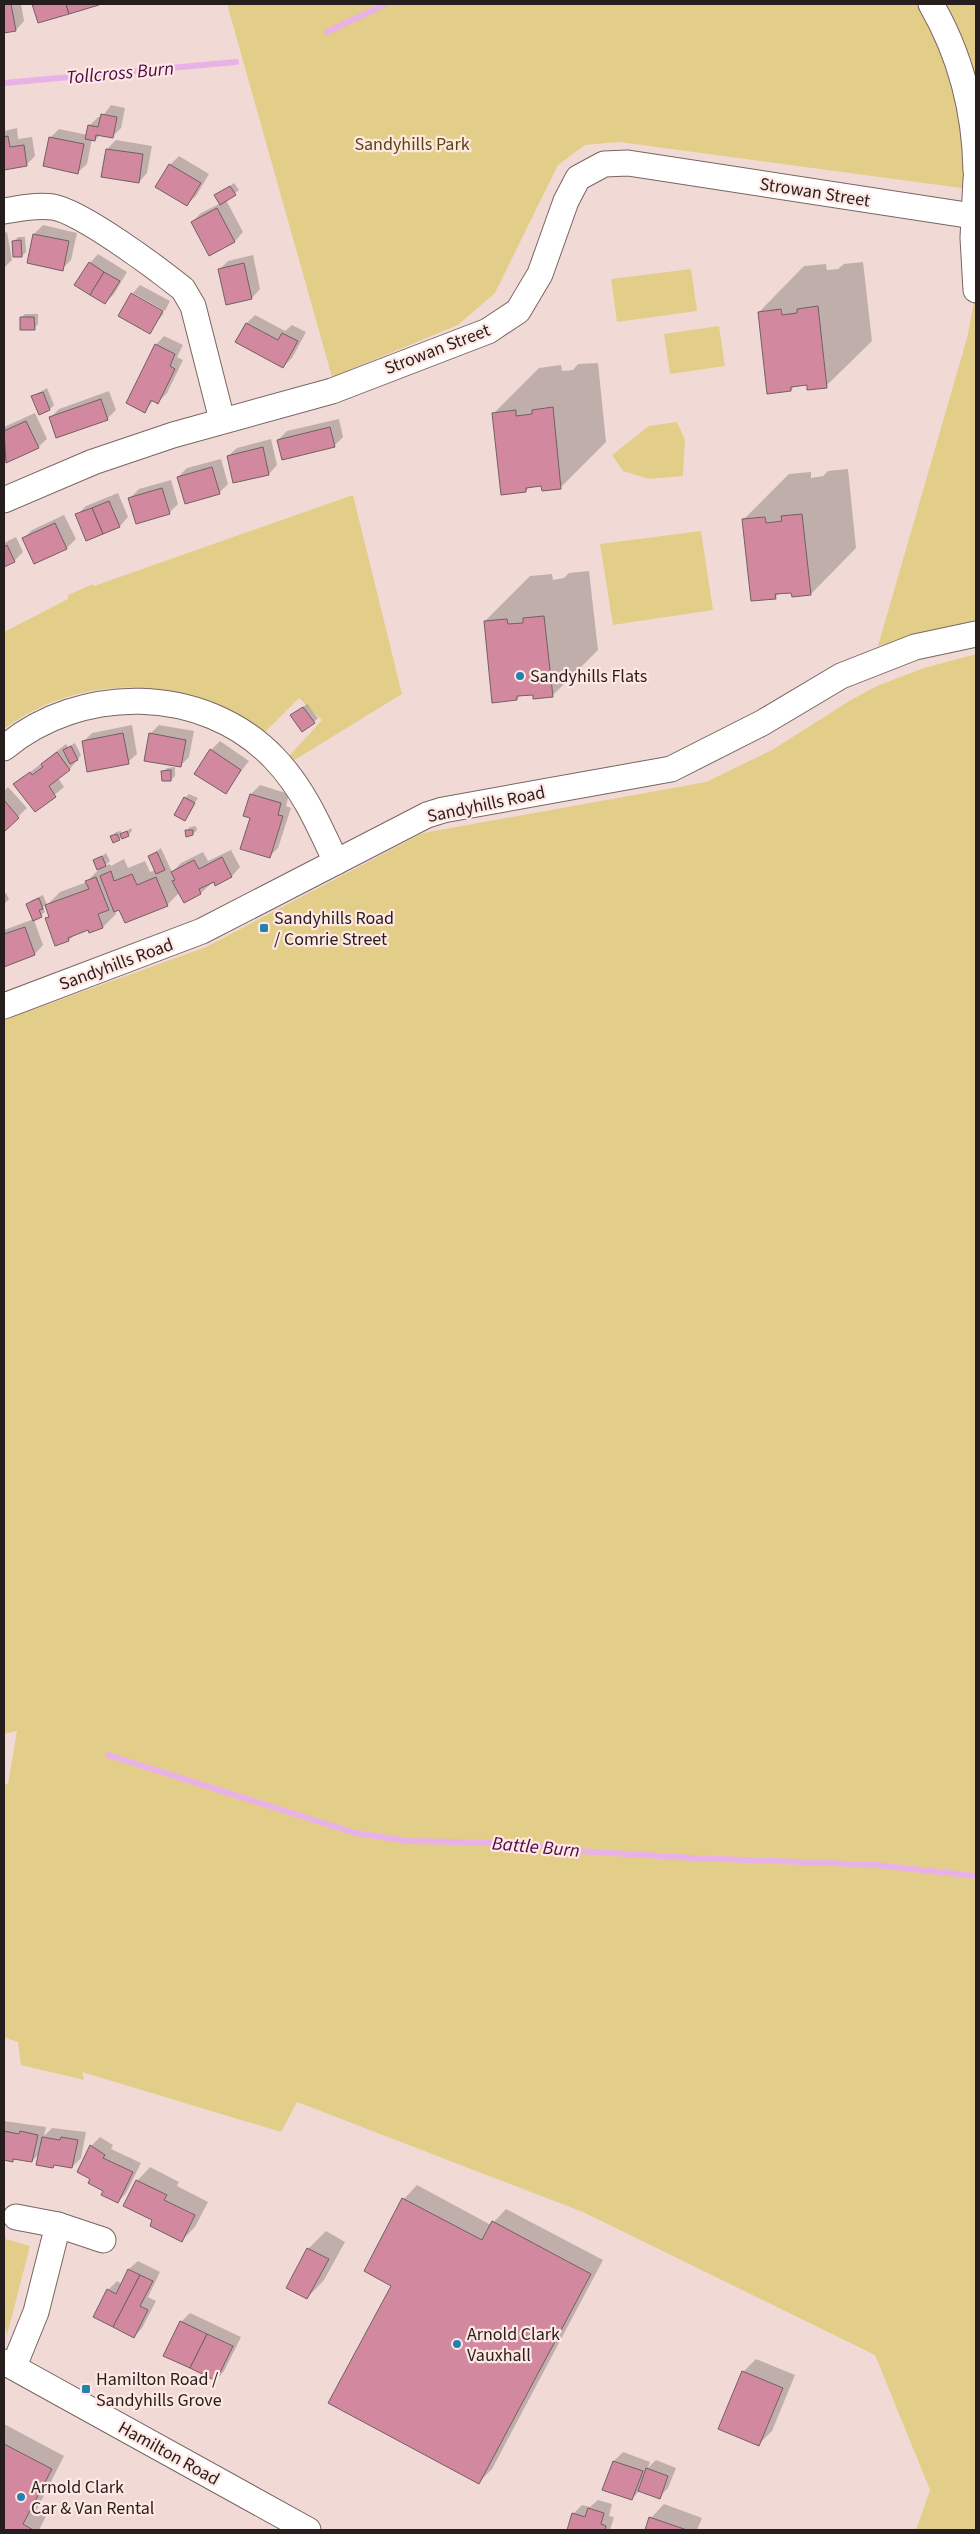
<svg xmlns="http://www.w3.org/2000/svg" width="980" height="2534" font-family="'Source Sans 3',sans-serif">
<style>
.green{fill:#e3ce89}
.shadow{fill:#0003}
.lines{fill:none;stroke-linecap:round;stroke-linejoin:round}
.stream{stroke:#e9b2e7;stroke-width:6}
.building{fill:#d289a0;stroke:#725f64}
.minor-casing{stroke:#796561;stroke-width:27}
.minor{stroke:#fff;stroke-width:25}
.poi-dot{fill:#2383ae;stroke:#ffe7e3;stroke-width:2}
.labels{text-anchor:middle;stroke-width:4.5;stroke-linejoin:round;paint-order:stroke}
.park-label{font-size:18px;fill:#57480f;stroke:#ffe7e3}
.street-label{font-size:18px;fill:#261e1c;stroke:#ffe7e3}
.poi-label{font-size:18px;fill:#261e1c;stroke:#ffe7e3;text-anchor:start}
.water-label{font-size:19px;font-style:italic;fill:#4b084b;stroke:#ffe7e3}
</style>
<rect width="100%" height="100%" fill="#f1dad6"/>
<!-- green -->
<g class="green">
<polygon points="227,4 976,4 976,190 619,142 585,145 558,165 495,293 458,325 332,377"/>
<polygon points="691,269 697,311 617,322 611,279"/>
<polygon points="976,293 976,624 878,646 967,338"/>
<polygon points="719,326 725,366 670,374 664,334"/>
<polygon points="677,422 685,440 683,476 649,479 623,471 612,455 649,426"/>
<path d="M353 495 402 694 293 761 289 756 322 720 299 698 264 733C187 675 82 671 4 729V632L68 599V595L93 584 94 586Z"/>
<polygon points="701,531 713,610 613,625 600,544"/>
<polygon points="976,654 976,2530 916,2530 930,2490 875,2355 583,2212 297,2102 281,2132 82,2072 84,2080 21,2065 18,2042 4,2037 4,1785 8,1784 17,1731 4,1734 4,1020 206,947 423,833 706,782 772,750 851,700 877,686 924,668"/>
<polygon points="4,2225 6,2239 30,2246 7,2335 4,2321"/>
</g>
<!-- shadow -->
<g class="shadow">
<polygon points="4,4 21,4 24,21 16,30 4,32"/>
<polygon points="34,4 97,4 39,22"/>
<polygon points="111,105 125,108 121,128 112,137 100,135 95,140 92,139 87,164 78,172 50,138 59,129 88,135 89,126 98,117 102,117"/>
<polygon points="17,128 18,139 32,137 35,156 26,165 4,169 4,131"/>
<polygon points="116,140 152,146 147,173 139,182 107,149"/>
<polygon points="179,156 209,174 196,196 187,204 170,165"/>
<polygon points="234,183 239,190 226,200 243,232 235,241 210,254 192,222 201,213 221,203 216,196"/>
<polygon points="43,225 77,233 71,260 62,269 29,262 34,234"/>
<polygon points="7,232 12,260 4,268 4,233"/>
<polygon points="18,237 25,237 26,252 22,256 14,241"/>
<polygon points="98,254 127,272 114,294 105,303 90,263"/>
<polygon points="253,255 260,289 252,298 219,270 228,261"/>
<polygon points="863,262 872,341 826,386 808,384 795,385 791,390 759,312 804,266 826,264 827,270 838,269 844,264"/>
<polygon points="140,285 170,301 165,311 133,293"/>
<polygon points="133,293 133,296 164,313 149,332 132,294"/>
<polygon points="25,314 38,314 38,324 34,329 21,318"/>
<polygon points="255,315 285,331 292,325 306,332 292,358 283,367 237,341 247,323"/>
<polygon points="164,336 183,345 177,357 183,360 167,393 158,402 154,400 145,411 156,345"/>
<polygon points="598,363 606,442 561,487 543,489 542,485 530,486 526,491 494,413 539,368 561,365 562,371 573,370 578,364"/>
<polygon points="47,388 54,405 50,409 33,396"/>
<polygon points="109,391 116,410 107,419 51,417 59,409"/>
<polygon points="35,413 47,439 38,447 6,462 4,456 4,427"/>
<polygon points="339,419 343,437 334,446 278,440 287,431"/>
<polygon points="271,439 277,465 269,474 228,456 237,448"/>
<polygon points="221,459 228,484 219,493 178,477 187,468"/>
<polygon points="848,469 856,548 811,594 792,591 780,593 775,597 743,520 789,474 811,472 811,478 823,476 828,471"/>
<polygon points="171,480 178,504 169,513 130,498 139,489"/>
<polygon points="118,493 128,517 120,526 87,539 77,515 86,506"/>
<polygon points="64,515 76,539 67,548 35,562 24,538 32,530"/>
<polygon points="16,537 23,552 14,561 4,566 4,543"/>
<polygon points="589,571 598,650 552,696 534,693 522,694 517,699 485,621 530,576 552,574 553,580 564,578 569,573"/>
<polygon points="307,704 318,718 314,722 296,712"/>
<polygon points="132,725 137,754 128,762 83,742 92,733"/>
<polygon points="159,725 194,731 189,757 180,766 150,734"/>
<polygon points="220,741 249,761 225,792 211,750"/>
<polygon points="75,743 81,755 70,769 58,778 64,787 35,811 15,784 66,744 68,747"/>
<polygon points="175,767 175,776 171,780 163,772 167,768"/>
<polygon points="260,785 289,794 286,806 291,808 278,848 270,856 251,817 245,815 251,794"/>
<polygon points="8,787 27,808 4,830 4,791"/>
<polygon points="189,794 198,798 184,819 185,798"/>
<polygon points="196,826 197,830 193,834 186,831 190,827"/>
<polygon points="131,828 132,831 128,835 123,836 119,839 112,836 116,832 121,831 122,834"/>
<polygon points="161,848 172,872 181,863 203,852 208,861 231,850 240,867 232,876 216,884 214,881 201,893 184,901 180,892 167,905 120,908 115,910 116,914 103,927 75,934 69,940 56,945 46,919 50,915 46,904 43,907 45,912 34,920 43,945 35,954 4,966 4,930 34,919 28,904 32,900 43,895 47,905 60,892 87,882 98,870 95,861 106,853 110,861 104,866 110,864 111,866 124,859 128,868 145,861 150,872 156,870 149,856"/>
<polygon points="6,893 9,899 4,904 4,894"/>
<polygon points="4,2121 46,2127 44,2136 52,2128 86,2132 81,2158 72,2167 56,2164 52,2167 39,2154 32,2161 15,2158 12,2161 4,2159"/>
<polygon points="100,2137 113,2145 111,2149 141,2163 126,2193 118,2202 92,2178 79,2172 91,2146"/>
<polygon points="150,2167 179,2182 177,2186 208,2202 195,2227 182,2240 154,2220 137,2181"/>
<polygon points="417,2185 491,2225 506,2209 603,2260 492,2469 479,2482 393,2285 365,2271 404,2199"/>
<polygon points="326,2231 345,2242 324,2280 307,2298 308,2249"/>
<polygon points="138,2261 160,2272 148,2297 156,2301 142,2328 134,2337 108,2290 117,2281 122,2284 129,2269"/>
<polygon points="190,2313 241,2337 224,2371 216,2380 181,2322"/>
<polygon points="756,2359 795,2375 772,2431 758,2445 743,2372"/>
<polygon points="4,2424 64,2456 36,2511 46,2516 39,2530 4,2530"/>
<polygon points="623,2452 650,2462 648,2468 656,2460 676,2468 668,2488 659,2497 640,2490 632,2499 604,2489 614,2461"/>
<polygon points="598,2500 612,2504 609,2516 614,2517 610,2530 568,2530 573,2514 582,2505 590,2507"/>
<polygon points="664,2504 702,2518 697,2530 645,2530 651,2518"/>
</g>
<g class="lines">
<!-- stream -->
<g class="stream">
<polyline points="327,32 386,4"/>
<polyline points="4,83 236,62"/>
<polyline points="108,1755 355,1833 408,1841 512,1843 578,1851 694,1858 876,1865 976,1876"/>
</g>
</g>
<!-- building -->
<g class="building">
<polygon points="4,4 11,4 16,31 4,33"/>
<polygon points="32,4 66,4 69,14 38,23"/>
<polygon points="66,4 99,4 99,5 69,14"/>
<polygon points="101,114 117,117 113,138 96,135 95,141 85,139 88,125 98,127"/>
<polygon points="8,136 10,147 24,145 27,166 4,170 4,137"/>
<polygon points="49,137 84,144 78,174 43,166"/>
<polygon points="106,149 143,154 139,183 101,177"/>
<polygon points="169,164 201,183 187,206 155,187"/>
<polygon points="230,186 236,195 220,205 214,195"/>
<polygon points="217,208 235,242 209,256 191,222"/>
<polygon points="33,234 69,241 63,271 27,263"/>
<polygon points="21,240 22,257 13,257 12,241"/>
<polygon points="89,262 104,272 90,295 74,285"/>
<polygon points="244,263 252,299 226,305 218,269"/>
<polygon points="104,272 120,281 105,304 90,295"/>
<polygon points="131,293 163,311 150,334 118,316"/>
<polygon points="818,306 827,388 807,390 807,385 791,387 791,391 767,394 758,312 781,309 782,315 797,313 797,309"/>
<polygon points="20,317 34,317 35,330 20,330"/>
<polygon points="246,323 278,340 282,333 298,341 283,368 235,342"/>
<polygon points="155,344 175,354 170,366 175,369 158,404 151,400 145,413 126,403"/>
<polygon points="43,392 50,410 39,415 31,396"/>
<polygon points="101,399 108,420 56,438 49,417"/>
<polygon points="553,407 561,489 542,491 541,486 526,488 526,492 501,495 492,413 516,410 516,416 532,414 532,410"/>
<polygon points="26,421 39,448 6,463 4,431"/>
<polygon points="330,427 335,447 282,460 277,440"/>
<polygon points="263,447 269,475 233,483 227,456"/>
<polygon points="212,467 220,494 185,504 177,477"/>
<polygon points="162,488 170,514 136,524 128,498"/>
<polygon points="109,501 120,527 103,534 92,508"/>
<polygon points="92,508 103,534 86,541 75,514"/>
<polygon points="802,514 811,595 792,597 791,593 775,594 776,599 751,601 742,519 765,517 766,523 782,521 781,516"/>
<polygon points="55,523 67,549 34,564 22,538"/>
<polygon points="7,545 15,562 4,567 4,547"/>
<polygon points="544,616 553,697 533,699 533,695 517,696 517,700 492,703 484,621 507,619 508,624 523,623 523,618"/>
<polygon points="303,707 315,723 302,732 290,715"/>
<polygon points="123,733 129,764 87,772 82,741"/>
<polygon points="149,733 186,740 181,767 144,761"/>
<polygon points="71,746 78,760 70,764 63,750"/>
<polygon points="210,749 241,770 226,794 194,774"/>
<polygon points="57,752 70,770 49,786 56,797 35,812 13,784 30,772 32,775 43,767 41,764"/>
<polygon points="171,770 171,781 162,781 161,771"/>
<polygon points="250,794 281,803 278,815 283,816 270,858 240,849 250,818 243,816"/>
<polygon points="184,797 195,803 185,821 174,815"/>
<polygon points="4,800 19,818 4,832"/>
<polygon points="185,830 193,830 193,835 186,837"/>
<polygon points="127,831 129,836 122,839 120,834"/>
<polygon points="117,834 120,840 113,843 110,836"/>
<polygon points="157,852 165,870 156,874 148,856"/>
<polygon points="102,856 106,866 97,870 93,860"/>
<polygon points="222,857 232,877 215,886 214,882 199,889 201,894 184,903 172,881 175,880 171,872 194,860 199,869"/>
<polygon points="111,871 114,881 132,874 137,885 156,877 168,906 125,923 119,910 114,912 100,876"/>
<polygon points="96,877 109,910 98,914 103,928 89,933 88,930 68,938 69,941 55,946 45,918 49,917 45,905 89,889 85,881"/>
<polygon points="39,898 43,909 39,910 42,917 33,921 26,904"/>
<polygon points="25,927 35,955 4,967 4,934"/>
<polygon points="4,2131 19,2134 20,2131 38,2135 32,2162 13,2159 13,2162 4,2160"/>
<polygon points="42,2137 60,2140 61,2137 78,2140 72,2168 54,2165 53,2168 36,2165"/>
<polygon points="90,2145 105,2155 103,2158 133,2172 118,2203 101,2195 103,2191 88,2183 90,2179 77,2172"/>
<polygon points="136,2180 167,2195 164,2200 195,2215 182,2242 150,2226 152,2220 123,2206"/>
<polygon points="402,2198 482,2240 492,2221 591,2274 479,2484 328,2403 391,2286 364,2271"/>
<polygon points="307,2248 329,2259 307,2299 286,2288"/>
<polygon points="128,2269 140,2275 113,2327 93,2317 107,2289 116,2294"/>
<polygon points="140,2275 153,2281 140,2306 148,2310 134,2338 113,2327"/>
<polygon points="180,2321 207,2334 190,2368 163,2356"/>
<polygon points="207,2334 233,2346 216,2381 190,2368"/>
<polygon points="742,2371 783,2388 759,2446 718,2429"/>
<polygon points="4,2444 52,2469 23,2524 33,2530 4,2530"/>
<polygon points="613,2461 643,2471 632,2500 602,2490"/>
<polygon points="646,2468 668,2476 660,2499 638,2491"/>
<polygon points="588,2508 604,2513 601,2524 606,2526 605,2530 567,2530 572,2513 585,2517"/>
<polygon points="649,2517 687,2530 645,2530"/>
</g>
<g class="lines">
<defs>
<g id="minor">
<path d="M931 4C961 56 975 111 976 171"/>
<polyline points="976,179 973,238 976,290"/>
<path d="M4 211C20 208 37 205 53 207 82 212 158 269 183 289L193 306 222 420"/>
<polyline points="4,500 93,462 173,435 332,391 488,331 518,311 540,274 566,201 578,178 604,164 628,163 973,216"/>
<path d="M4 748C80 684 203 684 274 758 303 788 319 825 336 862"/>
<polyline points="4,1006 202,931 427,815 443,810 671,769 762,723 841,676 915,647 976,634"/>
<polyline points="16,2217 58,2225 103,2240"/>
<polyline points="4,2362 308,2530"/>
<polyline points="14,2366 36,2312 58,2225"/>
</g>
</defs>
<!-- minor casing -->
<use href="#minor" class="minor-casing"/>
<!-- minor -->
<use href="#minor" class="minor"/>
</g>
<!-- markers -->
<g class="poi-dot">
<circle cx="520" cy="676" r="5"/>
<rect x="259" y="923" width="10" height="10" rx="2.5"/>
<circle cx="457" cy="2344" r="5"/>
<rect x="81" y="2384" width="10" height="10" rx="2.5"/>
<circle cx="21" cy="2497" r="5"/>
</g>
<g class="labels">
<!-- park labels -->
<g class="park-label">
<text x="412" y="150">Sandyhills Park</text>
</g>
<!-- street labels -->
<g class="street-label">
<text transform="translate(815 192) rotate(9)" y="6">Strowan Street</text>
<text transform="translate(437 349) rotate(-21)" y="6">Strowan Street</text>
<text transform="translate(486 804) rotate(-12)" y="6">Sandyhills Road</text>
<text transform="translate(116 964) rotate(-20)" y="6">Sandyhills Road</text>
<text transform="translate(169 2453) rotate(29)" y="6">Hamilton Road</text>
</g>
<!-- poi labels -->
<g class="poi-label">
<text x="530" y="682">Sandyhills Flats</text>
<text x="274" y="924">Sandyhills Road<tspan x="274" dy="21">/ Comrie Street</tspan></text>
<text x="467" y="2340">Arnold Clark<tspan x="467" dy="21">Vauxhall</tspan></text>
<text x="96" y="2385">Hamilton Road /<tspan x="96" dy="21">Sandyhills Grove</tspan></text>
<text x="31" y="2493">Arnold Clark<tspan x="31" dy="21">Car &amp; Van Rental</tspan></text>
</g>
<!-- water labels -->
<g class="water-label">
<text transform="translate(120 72) rotate(-5)" y="7">Tollcross Burn</text>
<text transform="translate(536 1846) rotate(5)" y="7">Battle Burn</text>
</g>
</g>
<!-- border -->
<rect width="980" height="2534" fill="none" stroke="#261e1c" stroke-width="10"/>
</svg>
